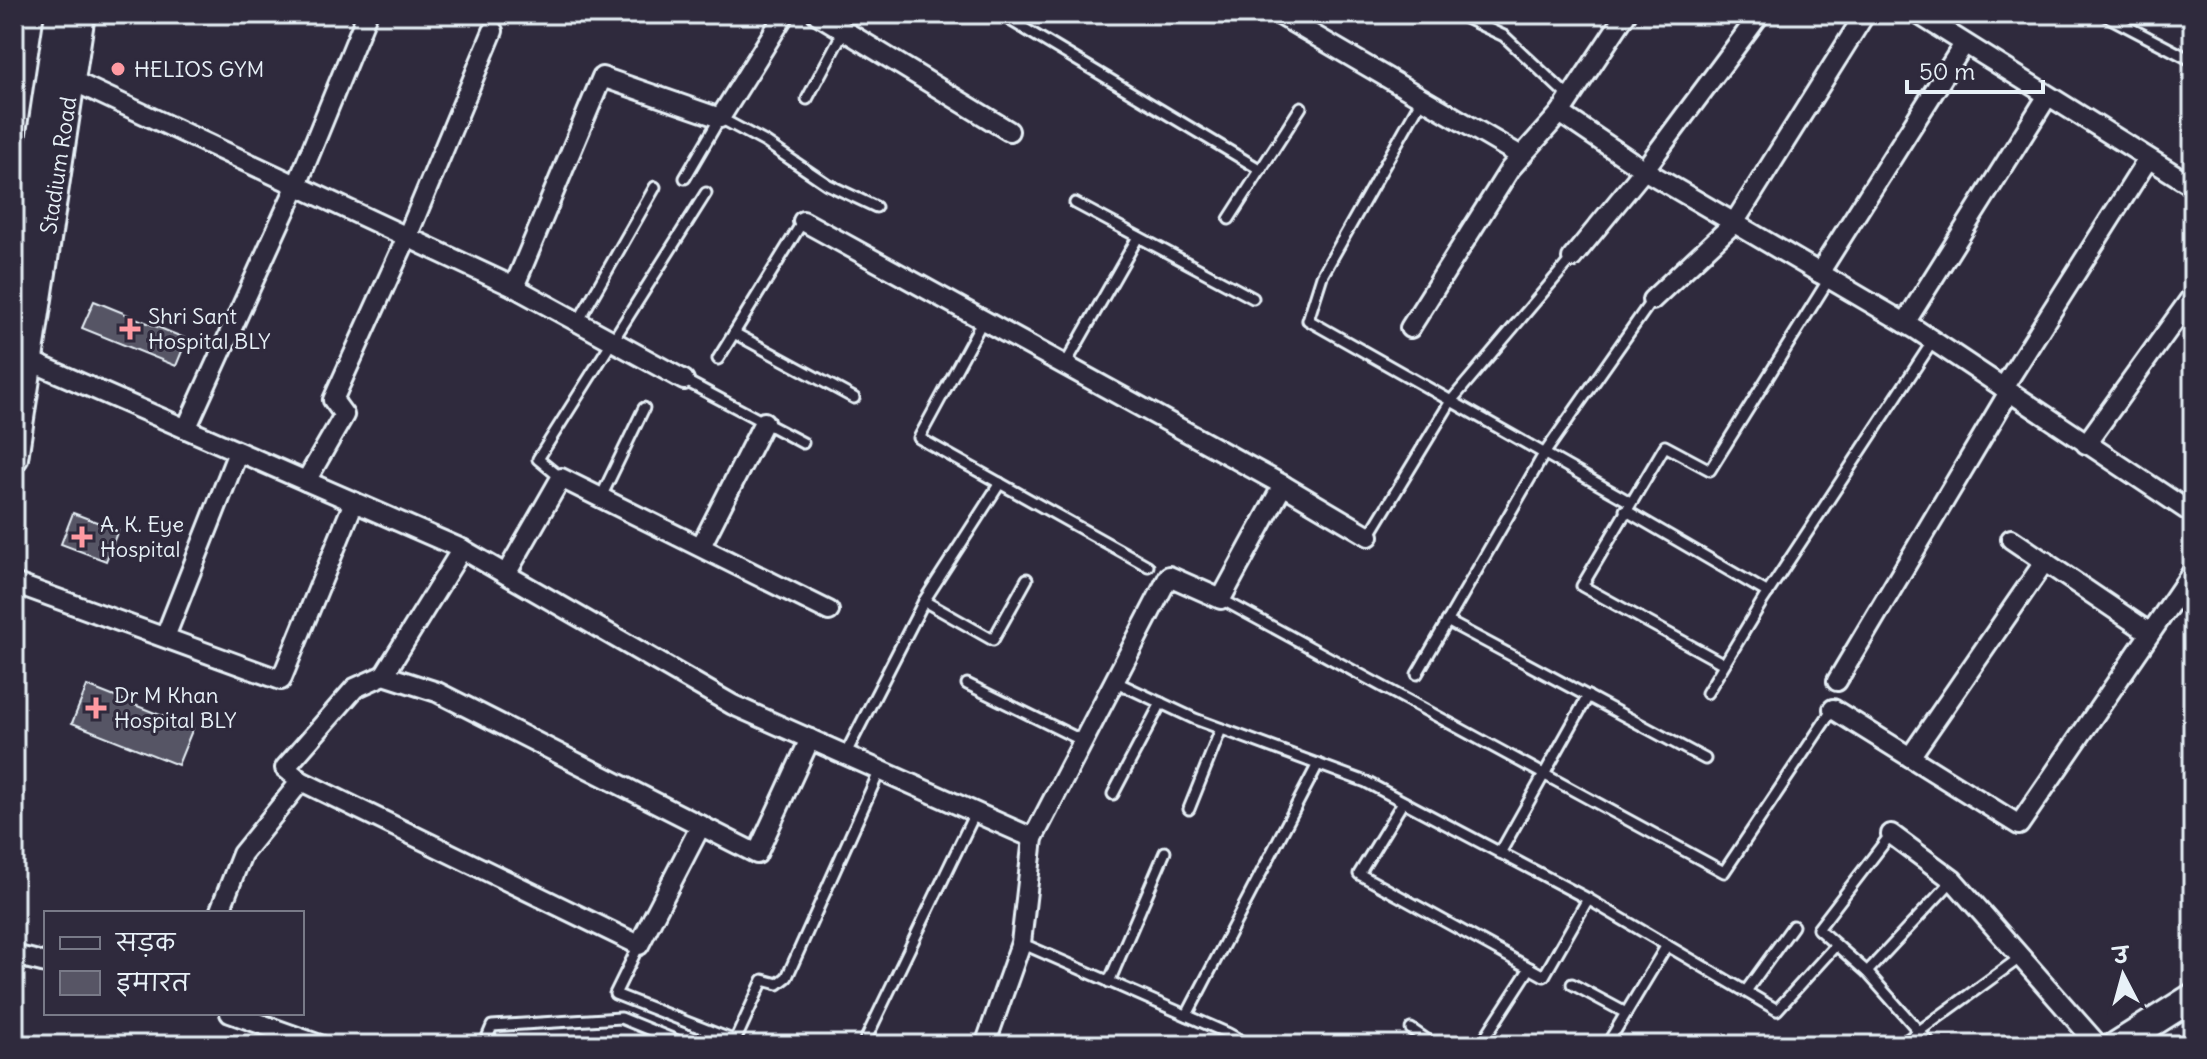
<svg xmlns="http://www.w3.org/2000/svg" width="2207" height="1059" font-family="Delius,'Playpen Sans Deva',sans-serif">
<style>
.building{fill:#575565;stroke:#e8f1f8;stroke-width:2}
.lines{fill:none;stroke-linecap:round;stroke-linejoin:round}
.lane-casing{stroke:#e8f1f8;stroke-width:15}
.street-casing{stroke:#e8f1f8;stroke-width:24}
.secondary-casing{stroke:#e8f1f8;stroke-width:32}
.lane{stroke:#2f2a3d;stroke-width:9}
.street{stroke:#2f2a3d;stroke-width:18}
.secondary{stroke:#2f2a3d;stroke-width:26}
.poi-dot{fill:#ff9aa2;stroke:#2f2a3d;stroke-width:3}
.labels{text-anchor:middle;stroke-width:6;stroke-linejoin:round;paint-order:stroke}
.poi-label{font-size:22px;fill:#e8f1f8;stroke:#2f2a3d;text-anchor:start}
.street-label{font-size:22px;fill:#e8f1f8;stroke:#2f2a3d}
</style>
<rect width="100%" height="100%" fill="#2f2a3d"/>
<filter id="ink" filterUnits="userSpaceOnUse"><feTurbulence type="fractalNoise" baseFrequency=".0125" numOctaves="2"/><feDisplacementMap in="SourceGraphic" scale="16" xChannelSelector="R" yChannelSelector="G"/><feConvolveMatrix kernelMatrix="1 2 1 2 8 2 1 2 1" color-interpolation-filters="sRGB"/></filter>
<g filter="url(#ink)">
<!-- building -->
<g class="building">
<polygon points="94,301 187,339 176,366 82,328"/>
<polygon points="73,513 118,530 106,561 61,544"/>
<polygon points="87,686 193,728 178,765 72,723"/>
</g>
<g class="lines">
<defs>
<g id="lane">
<polyline points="1007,14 1005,17 1261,170"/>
<polyline points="1457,14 1504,36 1570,98"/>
<polyline points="2103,14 2193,61"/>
<polyline points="1423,97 1322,276 1308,320 1630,502"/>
<polyline points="807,99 844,30"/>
<polyline points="685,178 720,118 765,142 827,184 876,207"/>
<polyline points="1075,203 1253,298"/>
<polyline points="1229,219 1301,107"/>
<polyline points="983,320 919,438 1148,566"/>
<polyline points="578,322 655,187"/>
<polyline points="734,333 854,398"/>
<polyline points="718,359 803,221"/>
<polyline points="1065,365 1138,237"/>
<polyline points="684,380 803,443"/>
<polyline points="561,478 538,459 706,193"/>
<polyline points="601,497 644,408"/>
<polyline points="1625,510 1768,593"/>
<polyline points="1369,536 1451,401 1572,258"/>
<polyline points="1221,599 1724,872 1833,709"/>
<polyline points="924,601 993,640 1027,579"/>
<polyline points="1447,621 1705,759"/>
<polyline points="1724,664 1582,586 1665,446 1710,470 1829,279"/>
<polyline points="1417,674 1544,454 1652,300"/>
<polyline points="1114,681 1195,719 1366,782 1588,899 1777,1010 1836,945"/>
<polyline points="967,684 1083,741"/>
<polyline points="1707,693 1763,600 1933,341"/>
<polyline points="845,755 924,601 1000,483"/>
<polyline points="1113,794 1161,703"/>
<polyline points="1403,802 1359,874 1544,976 1588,899"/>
<polyline points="1189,809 1221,729"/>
<polyline points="1891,834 1818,929 1867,972 1931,1045"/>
<polyline points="1500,853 1588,696"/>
<polyline points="1021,943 1227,1033 1249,1045"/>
<polyline points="639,945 615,994 735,1041 763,980 778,984 787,977 880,770"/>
<polyline points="1867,972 1953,880"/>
<polyline points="1109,982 1165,852"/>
<polyline points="1572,984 1626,1013"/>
<polyline points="1746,991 1793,926"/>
<polyline points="1187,1015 1318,764"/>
<polyline points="1411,1029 1434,1045"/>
<polyline points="484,1045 492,1026 621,1018 687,1045"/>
<polyline points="863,1045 975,813"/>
<polyline points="1480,1045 1530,968"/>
<polyline points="1612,1045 1608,1043 1667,945"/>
<polyline points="1900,1045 2021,957"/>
</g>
<g id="street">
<polyline points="817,14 1009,131"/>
<polyline points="1278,14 1521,156"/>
<polyline points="1918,14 2193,186"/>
<polyline points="71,80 514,287 684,380"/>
<polyline points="1560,113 1644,170 1917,330 2193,514"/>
<polyline points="803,221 1283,485 1369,536"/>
<polyline points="1572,258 1644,170 1760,14"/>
<polyline points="1819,273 1964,44"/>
<polyline points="514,287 602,77 720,118 785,14"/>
<polyline points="1652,300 1734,223 1865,14"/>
<polyline points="1905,323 2047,97"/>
<polyline points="1410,328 1510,169 1560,113 1626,14"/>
<polyline points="14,354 462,549 733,705 1033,838"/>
<polyline points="2003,388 2148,159"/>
<polyline points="186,429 297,185 367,14"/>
<polyline points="2086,444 2193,295"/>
<polyline points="306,481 344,415 333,400 407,237 493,31"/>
<polyline points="2011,539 2150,633"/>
<polyline points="701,546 764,422"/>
<polyline points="506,574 561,478 829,611"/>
<polyline points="14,583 281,680 354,502"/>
<polyline points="165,637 238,452"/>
<polyline points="384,675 462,549"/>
<polyline points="1837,681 2009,392"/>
<polyline points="1833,709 2019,825 2193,571"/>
<polyline points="1910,757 2045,561"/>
<polyline points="701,825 639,945 301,781 285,768 355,688 384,675 437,692 757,854 810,739"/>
<polyline points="1891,834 1953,880 2098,1045"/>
<polyline points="219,913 242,854 301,781"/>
<polyline points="14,955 46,963"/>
<polyline points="230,1013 320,1045"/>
<polyline points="985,1045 1021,943 1033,838 1169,576 1221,599 1283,485"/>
</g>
<g id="secondary">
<polyline points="14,315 59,14"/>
<path id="s1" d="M14 458 81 14"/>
<polyline points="2117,1045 2193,997"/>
</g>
</defs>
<!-- lane casing -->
<use href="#lane" class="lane-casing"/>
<!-- street casing -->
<use href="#street" class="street-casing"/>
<!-- secondary casing -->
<use href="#secondary" class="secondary-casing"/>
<!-- lane -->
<use href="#lane" class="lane"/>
<!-- street -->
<use href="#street" class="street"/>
<!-- secondary -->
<use href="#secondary" class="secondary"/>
</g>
</g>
<!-- markers -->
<g class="poi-dot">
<circle cx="118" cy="69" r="8"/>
<path d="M126 317h8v8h8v8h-8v8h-8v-8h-8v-8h8z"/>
<path d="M78 525h8v8h8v8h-8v8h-8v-8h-8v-8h8z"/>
<path d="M92 696h8v8h8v8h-8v8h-8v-8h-8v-8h8z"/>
</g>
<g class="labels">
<!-- poi labels -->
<g class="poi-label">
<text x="134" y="77">HELIOS GYM</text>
<text x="148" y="324">Shri Sant<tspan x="148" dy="25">Hospital BLY</tspan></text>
<text x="100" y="532">A. K. Eye<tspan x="100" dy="25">Hospital</tspan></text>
<text x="114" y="703">Dr M Khan<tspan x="114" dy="25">Hospital BLY</tspan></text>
</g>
<!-- street labels -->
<g class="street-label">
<text dy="8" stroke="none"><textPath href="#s1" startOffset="296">Stadium Road</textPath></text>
</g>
</g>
<!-- margin -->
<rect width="2207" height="1059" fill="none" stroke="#2f2a3d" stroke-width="48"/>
<rect x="24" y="24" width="2159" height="1011" fill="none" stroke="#e8f1f8" stroke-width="3" filter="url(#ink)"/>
<!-- legend -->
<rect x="44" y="911" width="260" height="104" fill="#2f2a3d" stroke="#797a88" stroke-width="2"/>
<rect x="60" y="937" width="40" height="12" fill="#2f2a3d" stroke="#797a88" stroke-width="2"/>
<text x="116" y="951" font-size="24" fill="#e8f1f8">सड़क</text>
<rect x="60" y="971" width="40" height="24" fill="#575565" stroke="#797a88" stroke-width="2"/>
<text x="116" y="991" font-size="24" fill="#e8f1f8">इमारत</text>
<!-- north arrow -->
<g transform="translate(2123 975) rotate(354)" stroke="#2f2a3d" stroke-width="6" paint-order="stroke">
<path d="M0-6L14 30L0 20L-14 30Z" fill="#e8f1f8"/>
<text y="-12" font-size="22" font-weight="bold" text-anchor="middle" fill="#e8f1f8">उ</text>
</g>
<!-- scale -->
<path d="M1907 80v12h136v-12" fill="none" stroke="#e8f1f8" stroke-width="4"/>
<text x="1919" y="80" font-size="24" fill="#e8f1f8" stroke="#2f2a3d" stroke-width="6" paint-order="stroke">50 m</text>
</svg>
